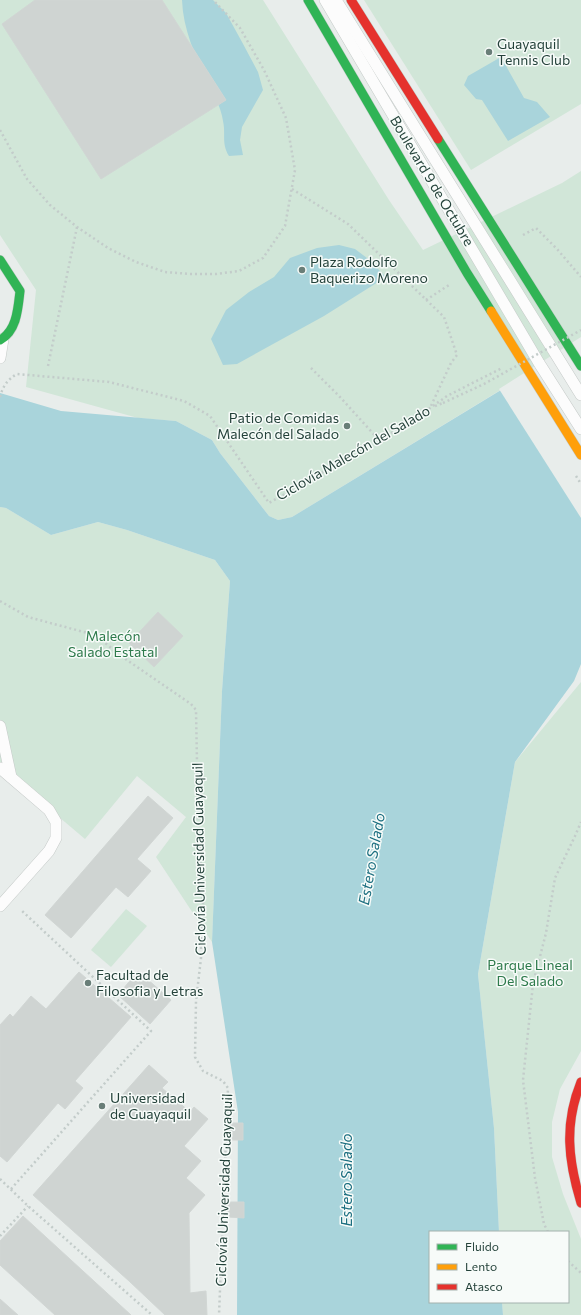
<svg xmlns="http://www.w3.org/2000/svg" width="581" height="1315" font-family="Commissioner,sans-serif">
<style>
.green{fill:#d1e6d8}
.water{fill:#a9d4db}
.pier{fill:#e8edeb}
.building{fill:#cfd4d2;stroke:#d1d6d4}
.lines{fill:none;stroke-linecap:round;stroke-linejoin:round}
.lane-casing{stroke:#c5cac8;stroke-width:12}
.fast-casing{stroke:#c3cbc8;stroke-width:10}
.slow-casing{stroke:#c3cbc8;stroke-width:10}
.jam-casing{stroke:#c3cbc8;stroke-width:10}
.path{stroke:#c3ccca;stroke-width:2.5;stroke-dasharray:2 3;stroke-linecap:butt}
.lane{stroke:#fcfcfc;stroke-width:11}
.fast{stroke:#30b455;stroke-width:9}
.slow{stroke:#ff9f0a;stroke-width:9}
.jam{stroke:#e5322d;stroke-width:9}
.path-bridge{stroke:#c3ccca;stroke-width:2.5;stroke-dasharray:2 3;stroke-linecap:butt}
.poi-dot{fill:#697e78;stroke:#f7fbf9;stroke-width:1.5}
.labels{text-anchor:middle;stroke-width:3;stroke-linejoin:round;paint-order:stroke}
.poi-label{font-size:14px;fill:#24423a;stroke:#f7fbf9;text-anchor:start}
.street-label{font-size:14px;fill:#24423a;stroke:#f7fbf9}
.park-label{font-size:14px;fill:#2d7a4b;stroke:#f7fbf9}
.water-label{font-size:15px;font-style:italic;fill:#1c6f80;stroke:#f7fbf9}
</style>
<rect width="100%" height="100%" fill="#e8edeb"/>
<!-- green -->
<g class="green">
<polygon points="0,0 263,0 389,200 423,250 562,183 581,171 581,341 292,517 278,520 269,516 220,453 212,440 176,421 138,418 26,387 36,290 0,235"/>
<polygon points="364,0 581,0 581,104 471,170"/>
<polygon points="0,507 6,508 51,535 98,522 127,530 215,560 230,581 222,691 212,942 156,857 186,817 137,776 85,839 0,767"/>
<polygon points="581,682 581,1051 560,1089 552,1122 552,1157 563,1194 581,1239 581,1315 503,1315 502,1302 568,1302 568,1232 499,1232 494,1128 478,974 515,762"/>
<polygon points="126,909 147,926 111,967 91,950"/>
</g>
<!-- water -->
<g class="water">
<path d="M182 0H213L226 13 242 42 258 72 263 90 242 127 240 140 243 155 229 156C221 143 226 134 223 121 221 107 213 93 207 81 195 55 183 29 182 0Z"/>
<polygon points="501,57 524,98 537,102 550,117 508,141 482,100 476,99 464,85 468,76"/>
<polygon points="339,245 355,249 367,258 386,277 324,316 237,364 223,365 211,339 226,310 249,292 274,277 290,258 317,248"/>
<polygon points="581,339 581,664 574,681 515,762 478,974 494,1128 499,1232 430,1232 430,1302 502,1302 503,1315 237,1315 238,1112 212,942 222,691 230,581 215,560 127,530 98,522 51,535 6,508 0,507 0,393 61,411 176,421 212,440 220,453 269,516 278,520 292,517 506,387"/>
</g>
<!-- pier -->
<polygon class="pier" points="581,337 581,518 499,389"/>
<!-- building -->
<g class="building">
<polygon points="35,0 162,0 226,100 101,179 2,24"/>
<polygon points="158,612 183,636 154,667 129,643"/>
<polygon points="148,796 173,818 137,859 151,871 128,897 116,887 71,938 45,915"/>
<polygon points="138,971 171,1000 150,1024 118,995"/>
<polygon points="79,972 131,1017 75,1081 83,1088 65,1109 58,1103 7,1162 0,1156 0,1025 10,1014 13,1017 31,996 46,1009"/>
<polygon points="149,1065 168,1082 162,1088 190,1112 194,1107 208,1119 184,1146 201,1161 186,1178 205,1195 189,1213 190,1293 206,1291 207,1315 165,1315 129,1281 33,1195"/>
<polygon points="229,1123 243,1123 243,1140 230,1140"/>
<polygon points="228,1202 244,1202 244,1218 228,1217"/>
<polygon points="23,1216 131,1315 55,1315 0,1265 0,1241"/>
<polygon points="0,1299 18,1315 0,1315"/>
</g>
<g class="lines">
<defs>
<g id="lane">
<polyline points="325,0 539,363 581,429"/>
<polyline points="336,0 581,395"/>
<polyline points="0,358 3,339"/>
<polyline points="0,726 11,777"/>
<polyline points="0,768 49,810 56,822 56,838 49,851 0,906"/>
</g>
<g id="fast">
<polyline points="308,0 467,273 491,311"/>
<polyline points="438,139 581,366"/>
<path d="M0 260 20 291C18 308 17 331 0 340"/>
</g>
<polyline id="slow" points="491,311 581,455"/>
<g id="jam">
<polyline points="351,0 438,139"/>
<path d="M581 1082C564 1124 568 1160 581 1203"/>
</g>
</defs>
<!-- lane casing -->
<use href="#lane" class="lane-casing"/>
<!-- fast casing -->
<use href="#fast" class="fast-casing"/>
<!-- slow casing -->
<use href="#slow" class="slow-casing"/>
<!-- jam casing -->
<use href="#jam" class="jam-casing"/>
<!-- path -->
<g class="path">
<polyline points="0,130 27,179 50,205 77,227 108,248 136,262 165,272 190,274 216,274 239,271 263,258 285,226 295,170 286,118 264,70 240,28 213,0"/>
<polyline points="292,189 348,224 444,317 457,355 451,363 430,408"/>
<polyline points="523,235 536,228 557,249 581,277"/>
<polyline points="426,300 449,285"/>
<polyline points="48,366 77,227"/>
<polyline points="311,368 340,397 379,440"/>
<path d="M0 397C3 386 7 380 17 374L109 382 184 401 210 416 269 503 409 423 447 396 502 368"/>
<polyline points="435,406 443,403"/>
<polyline points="576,476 581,484"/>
<polyline points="0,601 28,617 95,635 124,658 191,704 196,710 198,815 203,903 201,937 201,958 196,1001 195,1057 203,1071 223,1081 228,1088 219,1315"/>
<polyline points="0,1179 28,1206 152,1315"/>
<polyline points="11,1189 151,1031 21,910"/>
<polyline points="548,1232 544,1224 535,1178 523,1080 533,984 546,933 555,878 575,836 581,822"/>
<polyline points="0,1236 28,1206"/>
<polyline points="568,1261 581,1273"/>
</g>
<!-- lane -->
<use href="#lane" class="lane"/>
<!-- fast -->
<use href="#fast" class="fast"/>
<!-- slow -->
<use href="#slow" class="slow"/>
<!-- jam -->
<use href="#jam" class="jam"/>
<!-- path-bridge -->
<polyline class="path-bridge" points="443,403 484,384 581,330"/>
</g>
<!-- markers -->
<g class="poi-dot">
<circle cx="489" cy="52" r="4"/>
<circle cx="302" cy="270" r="4"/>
<circle cx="347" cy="426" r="4"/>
<circle cx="88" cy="983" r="4"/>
<circle cx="102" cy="1106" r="4"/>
</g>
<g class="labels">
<!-- poi labels -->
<g class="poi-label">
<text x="497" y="49">Guayaquil<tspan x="497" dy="16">Tennis Club</tspan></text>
<text x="310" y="267">Plaza Rodolfo<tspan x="310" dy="16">Baquerizo Moreno</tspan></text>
<text x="339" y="423" text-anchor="end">Patio de Comidas<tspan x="339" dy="16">Malecón del Salado</tspan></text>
<text x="96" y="980">Facultad de<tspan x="96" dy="16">Filosofia y Letras</tspan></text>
<text x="110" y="1103">Universidad<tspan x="110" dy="16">de Guayaquil</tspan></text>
</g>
<!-- street labels -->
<g class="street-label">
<text transform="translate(432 181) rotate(59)" y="5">Boulevard 9 de Octubre</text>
<text transform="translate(353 453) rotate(-30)" y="5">Ciclovía Malecón del Salado</text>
<text transform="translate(199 859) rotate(-91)" y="5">Ciclovía Universidad Guayaquil</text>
<text transform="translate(224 1190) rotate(-88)" y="5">Ciclovía Universidad Guayaquil</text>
</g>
<!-- park labels -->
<g class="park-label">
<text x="113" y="641">Malecón<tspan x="113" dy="16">Salado Estatal</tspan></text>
<text x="530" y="970">Parque Lineal<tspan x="530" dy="16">Del Salado</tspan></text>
</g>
<!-- water labels -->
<g class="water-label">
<text transform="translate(372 859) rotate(-80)" y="5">Estero Salado</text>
<text transform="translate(347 1180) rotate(-90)" y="5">Estero Salado</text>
</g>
</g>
<!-- legend -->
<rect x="429" y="1231" width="140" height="72" fill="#f7fbf9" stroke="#a3b1ad"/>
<rect x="437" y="1244" width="20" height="6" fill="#30b455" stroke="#a3b1ad"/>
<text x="465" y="1251" font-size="12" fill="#24423a">Fluido</text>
<rect x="437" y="1264" width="20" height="6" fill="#ff9f0a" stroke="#a3b1ad"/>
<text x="465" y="1271" font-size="12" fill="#24423a">Lento</text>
<rect x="437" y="1284" width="20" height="6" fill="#e5322d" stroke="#a3b1ad"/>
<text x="465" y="1291" font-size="12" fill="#24423a">Atasco</text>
</svg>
